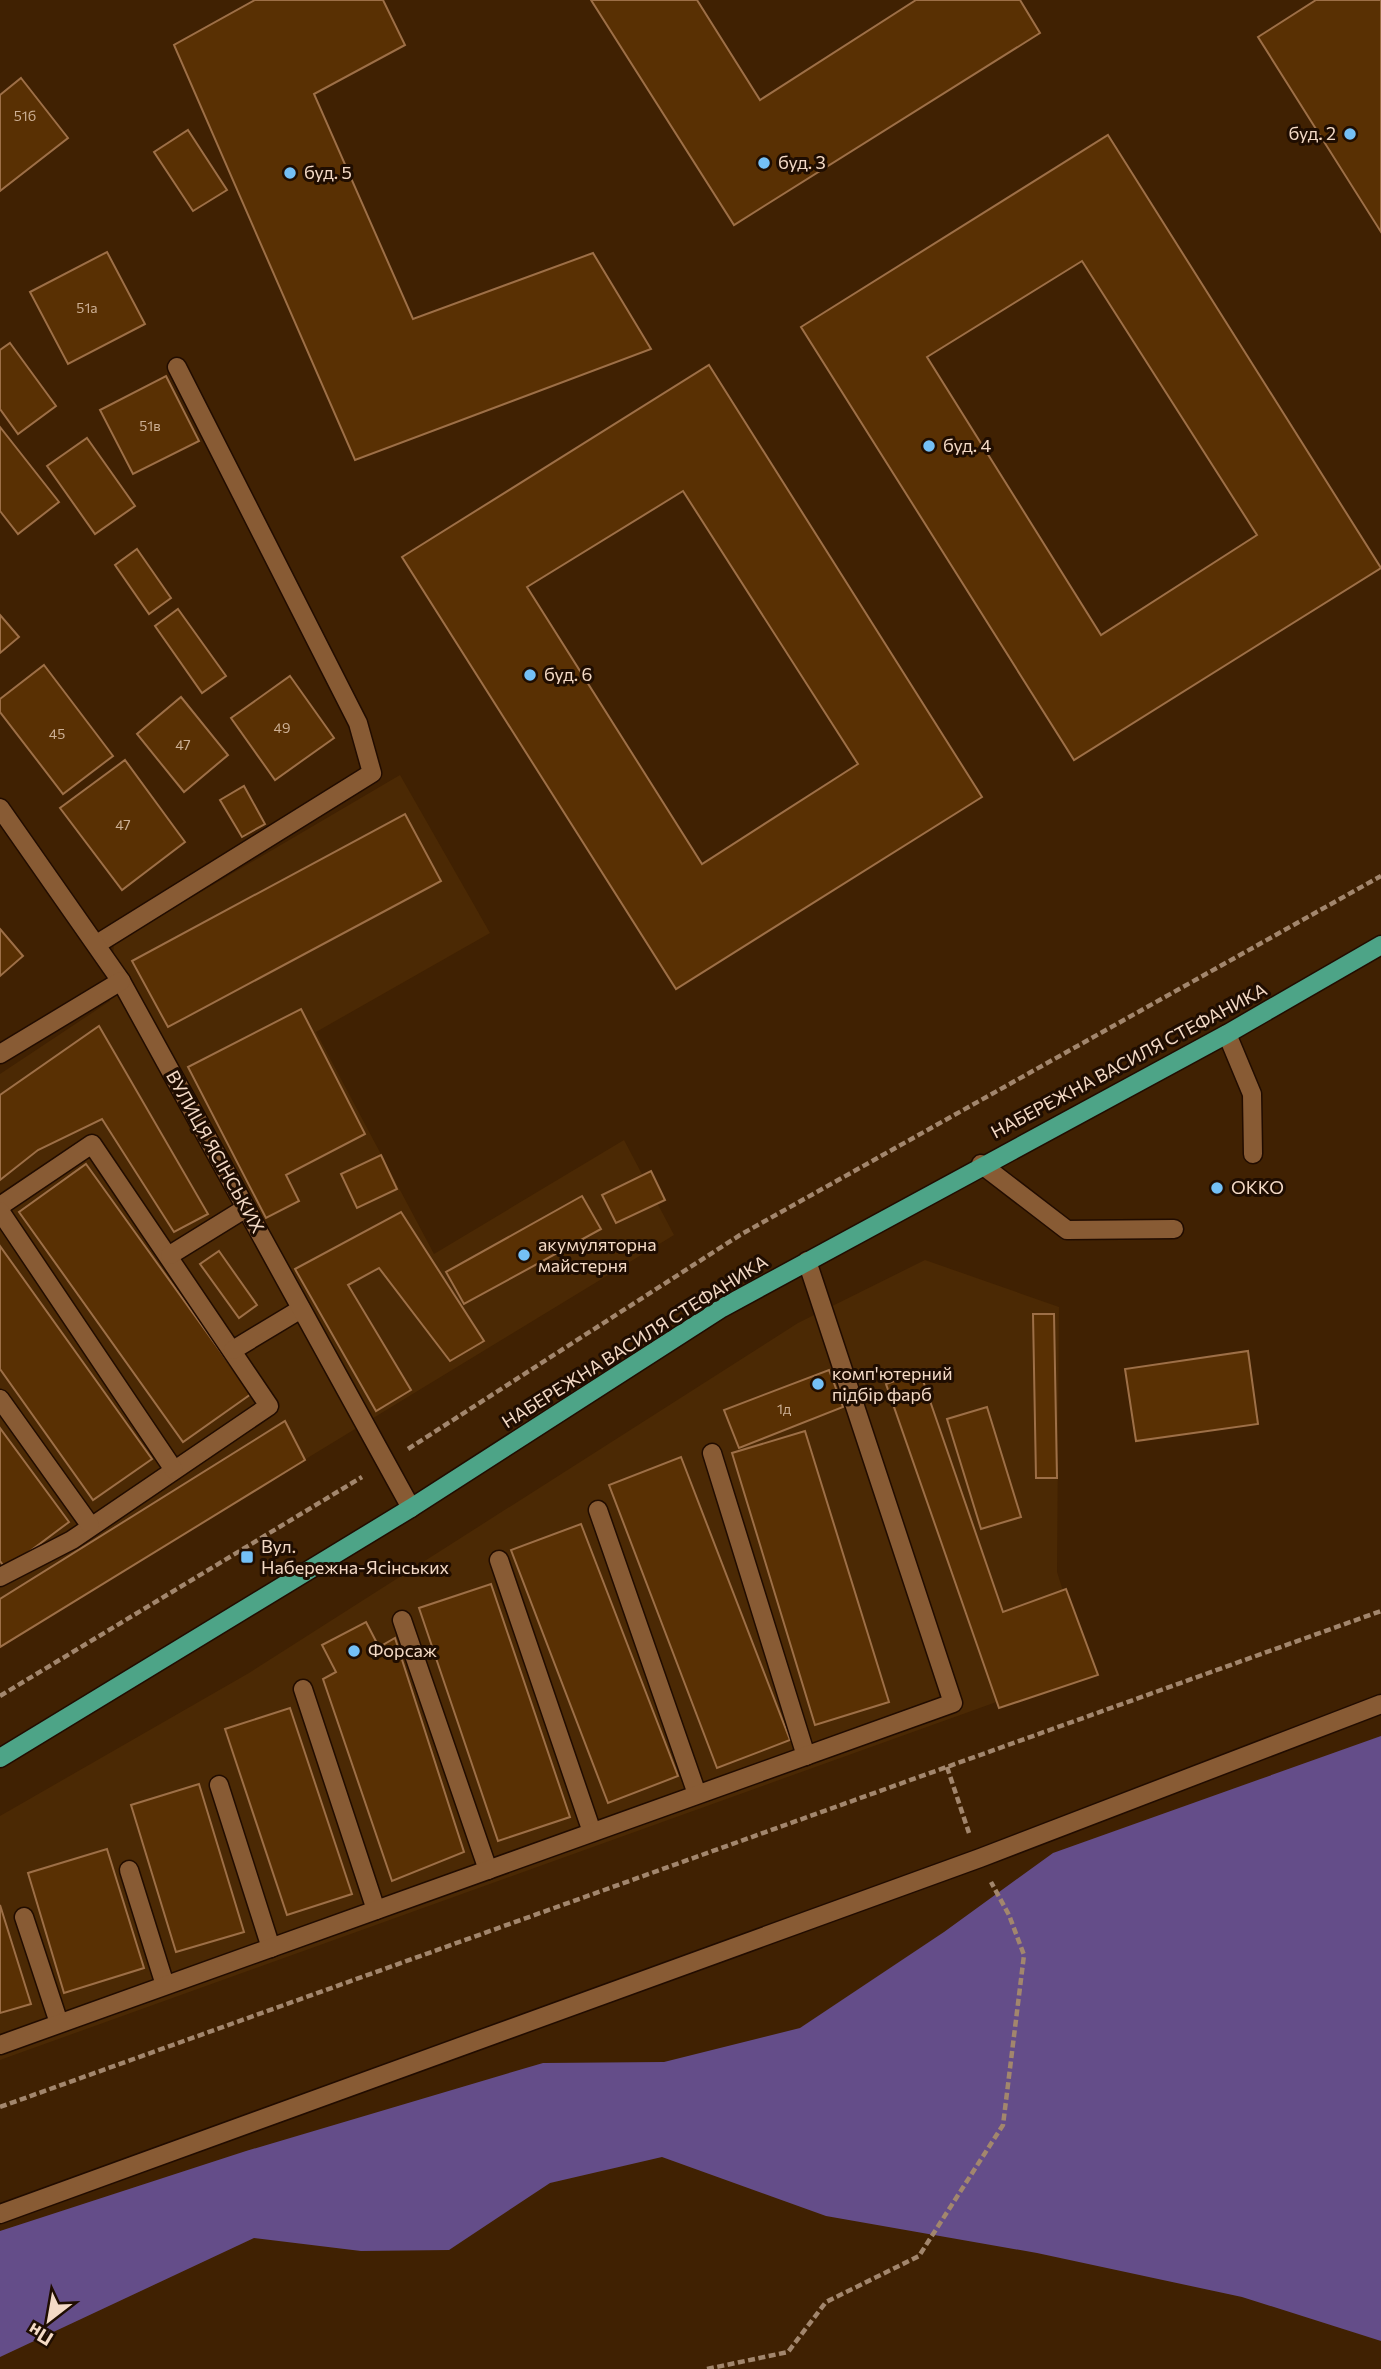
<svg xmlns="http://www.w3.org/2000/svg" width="1381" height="2369" font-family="Commissioner,sans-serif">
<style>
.built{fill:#4b2904}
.forest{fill:#644d89}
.building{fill:#593003;stroke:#9d6f47;stroke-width:2;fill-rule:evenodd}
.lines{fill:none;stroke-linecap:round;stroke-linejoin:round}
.service-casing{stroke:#210c00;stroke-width:21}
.minor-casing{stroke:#210c00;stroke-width:21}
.primary-casing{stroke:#210c00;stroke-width:21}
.path{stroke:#a2866d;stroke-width:4.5;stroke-dasharray:7 3.5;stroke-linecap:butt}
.service{stroke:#885b34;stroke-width:18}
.minor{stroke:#885b34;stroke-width:18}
.primary{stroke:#4da487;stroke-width:18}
.poi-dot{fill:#74c0f6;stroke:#1f0d01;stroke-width:2.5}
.labels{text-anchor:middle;stroke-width:6;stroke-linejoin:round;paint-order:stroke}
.number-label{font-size:14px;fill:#cdb095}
.poi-label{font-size:18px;fill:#f4dac6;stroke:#1f0d01;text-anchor:start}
.street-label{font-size:18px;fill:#f4dac6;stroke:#1f0d01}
</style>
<rect width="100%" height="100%" fill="#402102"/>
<!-- built -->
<g class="built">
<polygon points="400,775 490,933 316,1032 434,1254 624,1140 674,1235 0,1645 0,1074 110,1001 114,943"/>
<polygon points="925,1260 1059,1307 1057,1572 1088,1669 0,2060 0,1816 249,1673 798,1323"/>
</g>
<!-- forest -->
<polygon class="forest" points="1381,1736 1381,2341 1242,2297 1037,2253 826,2216 662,2157 550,2183 449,2250 361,2251 254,2238 0,2357 0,2231 246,2151 543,2063 664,2062 800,2028 944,1932 1053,1853"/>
<!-- building -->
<g class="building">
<polygon points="255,0 383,0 405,45 314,94 413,319 593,253 651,349 355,460 174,45"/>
<polygon points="591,0 697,0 760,100 916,0 1020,0 1040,33 734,225"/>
<polygon points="1316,0 1381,0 1381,232 1258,37"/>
<polygon points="21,78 68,138 0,191 0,95"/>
<polygon points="188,130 227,190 193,211 154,152"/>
<path d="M1108 135 1381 568 1074 760 801 327ZM1082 261 1257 535 1101 635 927 357Z"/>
<polygon points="107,252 145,324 68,364 30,292"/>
<polygon points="10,343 56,406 18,434 0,409 0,350"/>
<path d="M709 365 982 797 676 989 402 557ZM683 491 858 764 702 864 527 587Z"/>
<polygon points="166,376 199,441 133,474 100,410"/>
<polygon points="0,427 59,502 18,534 0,511"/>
<polygon points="87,438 135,506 95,534 47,466"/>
<polygon points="137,549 171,598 149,614 115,565"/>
<polygon points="178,609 226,676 202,693 155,626"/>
<polygon points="0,615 19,637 0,653"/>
<polygon points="44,665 113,756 63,794 0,712 0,699"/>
<polygon points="290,676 334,738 275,780 231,718"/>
<polygon points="181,697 228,755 184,792 137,734"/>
<polygon points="125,760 185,842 122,890 60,808"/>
<polygon points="244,786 265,824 242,837 220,800"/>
<polygon points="405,814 441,881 168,1027 132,961"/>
<polygon points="0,929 23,956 0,976"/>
<polygon points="301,1009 365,1134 286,1175 299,1201 266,1218 188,1067"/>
<polygon points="99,1026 208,1214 174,1232 102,1119 38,1150 0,1180 0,1095"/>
<polygon points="381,1155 397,1189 357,1208 341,1174"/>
<polygon points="86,1164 251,1394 183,1442 19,1212"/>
<polygon points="651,1171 665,1200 616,1223 602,1195"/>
<polygon points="582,1196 601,1229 464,1304 446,1272"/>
<polygon points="401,1212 484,1341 450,1361 379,1268 348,1285 411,1390 376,1411 295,1269"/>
<polygon points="0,1246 152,1459 93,1500 0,1369"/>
<polygon points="219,1251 257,1305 239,1318 200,1264"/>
<polygon points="1033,1314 1054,1314 1057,1478 1036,1478"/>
<polygon points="1248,1351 1258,1424 1136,1441 1125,1369"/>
<polygon points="829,1370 843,1407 739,1448 724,1410"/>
<polygon points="920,1372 1003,1612 1066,1589 1098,1675 999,1708 886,1384"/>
<polygon points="987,1407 1021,1517 981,1529 947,1419"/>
<polygon points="285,1421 305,1460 0,1647 0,1599"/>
<polygon points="0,1428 69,1522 6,1569 0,1561"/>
<polygon points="805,1431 889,1702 815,1725 732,1453"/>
<polygon points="681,1457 790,1740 717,1768 609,1485"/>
<polygon points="581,1524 678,1776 608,1803 511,1550"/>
<polygon points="491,1584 570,1817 498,1841 419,1608"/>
<polygon points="366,1622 379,1647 395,1638 464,1852 392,1881 323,1679 336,1672 322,1645"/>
<polygon points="290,1708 352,1894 287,1915 225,1729"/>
<polygon points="199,1784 244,1932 176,1952 131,1805"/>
<polygon points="107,1849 144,1968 64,1993 28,1873"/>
<polygon points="0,1905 31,2004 0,2013"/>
</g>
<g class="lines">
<defs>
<g id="service">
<polyline points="97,944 372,773 358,723 177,367"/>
<polyline points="1227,1034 1252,1094 1253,1154"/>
<polyline points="981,1164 1067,1230 1174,1229"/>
<polyline points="0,1206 92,1144 269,1406 72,1540 0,1577"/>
<polyline points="0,1211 174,1470"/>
<polyline points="170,1255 246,1208"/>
<polyline points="233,1350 301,1309"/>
<polyline points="0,1399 90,1525"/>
<polyline points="712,1453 806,1756"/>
<polyline points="598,1510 697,1794"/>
<polyline points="499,1560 592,1832"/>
<polyline points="402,1620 488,1870"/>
<polyline points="303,1689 376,1910"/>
<polyline points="219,1785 271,1948"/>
<polyline points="129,1870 165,1985"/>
<polyline points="24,1917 59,2023"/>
<polyline points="0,2045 953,1703 807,1261"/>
</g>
<g id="minor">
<polyline points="0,808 121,981 411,1508"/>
<polyline points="0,1054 121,981"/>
<polyline points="0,2214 980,1858 1381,1704"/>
</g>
<polyline id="primary" points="0,1758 411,1508 722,1308 1227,1034 1381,945"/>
</defs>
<!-- service casing -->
<use href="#service" class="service-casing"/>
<!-- minor casing -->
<use href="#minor" class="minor-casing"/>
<!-- primary casing -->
<use href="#primary" class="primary-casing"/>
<!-- path -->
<g class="path">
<polyline points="408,1449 740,1235 1381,876"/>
<polyline points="0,1696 362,1477"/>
<polyline points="947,1767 969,1833"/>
<polyline points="0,2107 1381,1611"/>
<polyline points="707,2369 788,2352 826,2302 919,2256 1003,2125 1024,1955 1009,1915 991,1882"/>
</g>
<!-- service -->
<use href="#service" class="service"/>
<!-- minor -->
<use href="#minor" class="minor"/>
<!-- primary -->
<use href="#primary" class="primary"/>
</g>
<!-- markers -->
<g class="poi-dot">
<circle cx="1350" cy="134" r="7"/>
<circle cx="764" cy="163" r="7"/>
<circle cx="290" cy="173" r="7"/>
<circle cx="929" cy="446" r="7"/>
<circle cx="530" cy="675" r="7"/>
<circle cx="1217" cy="1188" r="7"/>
<circle cx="524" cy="1255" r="7"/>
<circle cx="818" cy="1384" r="7"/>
<rect x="240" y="1550" width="14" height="14" rx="3.5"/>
<circle cx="354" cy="1651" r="7"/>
</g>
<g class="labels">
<!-- number labels -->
<g class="number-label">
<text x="25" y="121">51б</text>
<text x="87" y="313">51а</text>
<text x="150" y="431">51в</text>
<text x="282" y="733">49</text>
<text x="57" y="739">45</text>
<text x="183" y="750">47</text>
<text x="123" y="830">47</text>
<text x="784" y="1414">1д</text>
</g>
<!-- poi labels -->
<g class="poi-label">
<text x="1336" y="140" text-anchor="end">буд. 2</text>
<text x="778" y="169">буд. 3</text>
<text x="304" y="179">буд. 5</text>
<text x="943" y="452">буд. 4</text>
<text x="544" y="681">буд. 6</text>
<text x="1231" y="1194">ОККО</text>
<text x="538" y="1251">акумуляторна<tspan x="538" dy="21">майстерня</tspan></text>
<text x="832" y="1380">комп'ютерний<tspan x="832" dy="21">підбір фарб</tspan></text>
<text x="261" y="1553">Вул.<tspan x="261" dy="21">Набережна-Ясінських</tspan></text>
<text x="368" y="1657">Форсаж</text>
</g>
<!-- street labels -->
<g class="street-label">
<text transform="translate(1129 1061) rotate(-28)" y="6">НАБЕРЕЖНА ВАСИЛЯ СТЕФАНИКА</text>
<text transform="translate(215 1152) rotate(61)" y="6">ВУЛИЦЯ ЯСІНСЬКИХ</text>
<text transform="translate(635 1342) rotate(-32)" y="6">НАБЕРЕЖНА ВАСИЛЯ СТЕФАНИКА</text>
</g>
</g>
<!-- north arrow -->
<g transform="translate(49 2320) rotate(211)" stroke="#1f0d01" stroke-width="5" paint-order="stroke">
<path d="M0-5L12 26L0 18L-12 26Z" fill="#f4dac6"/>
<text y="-10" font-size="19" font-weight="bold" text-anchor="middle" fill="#f4dac6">Пн</text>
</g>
</svg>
